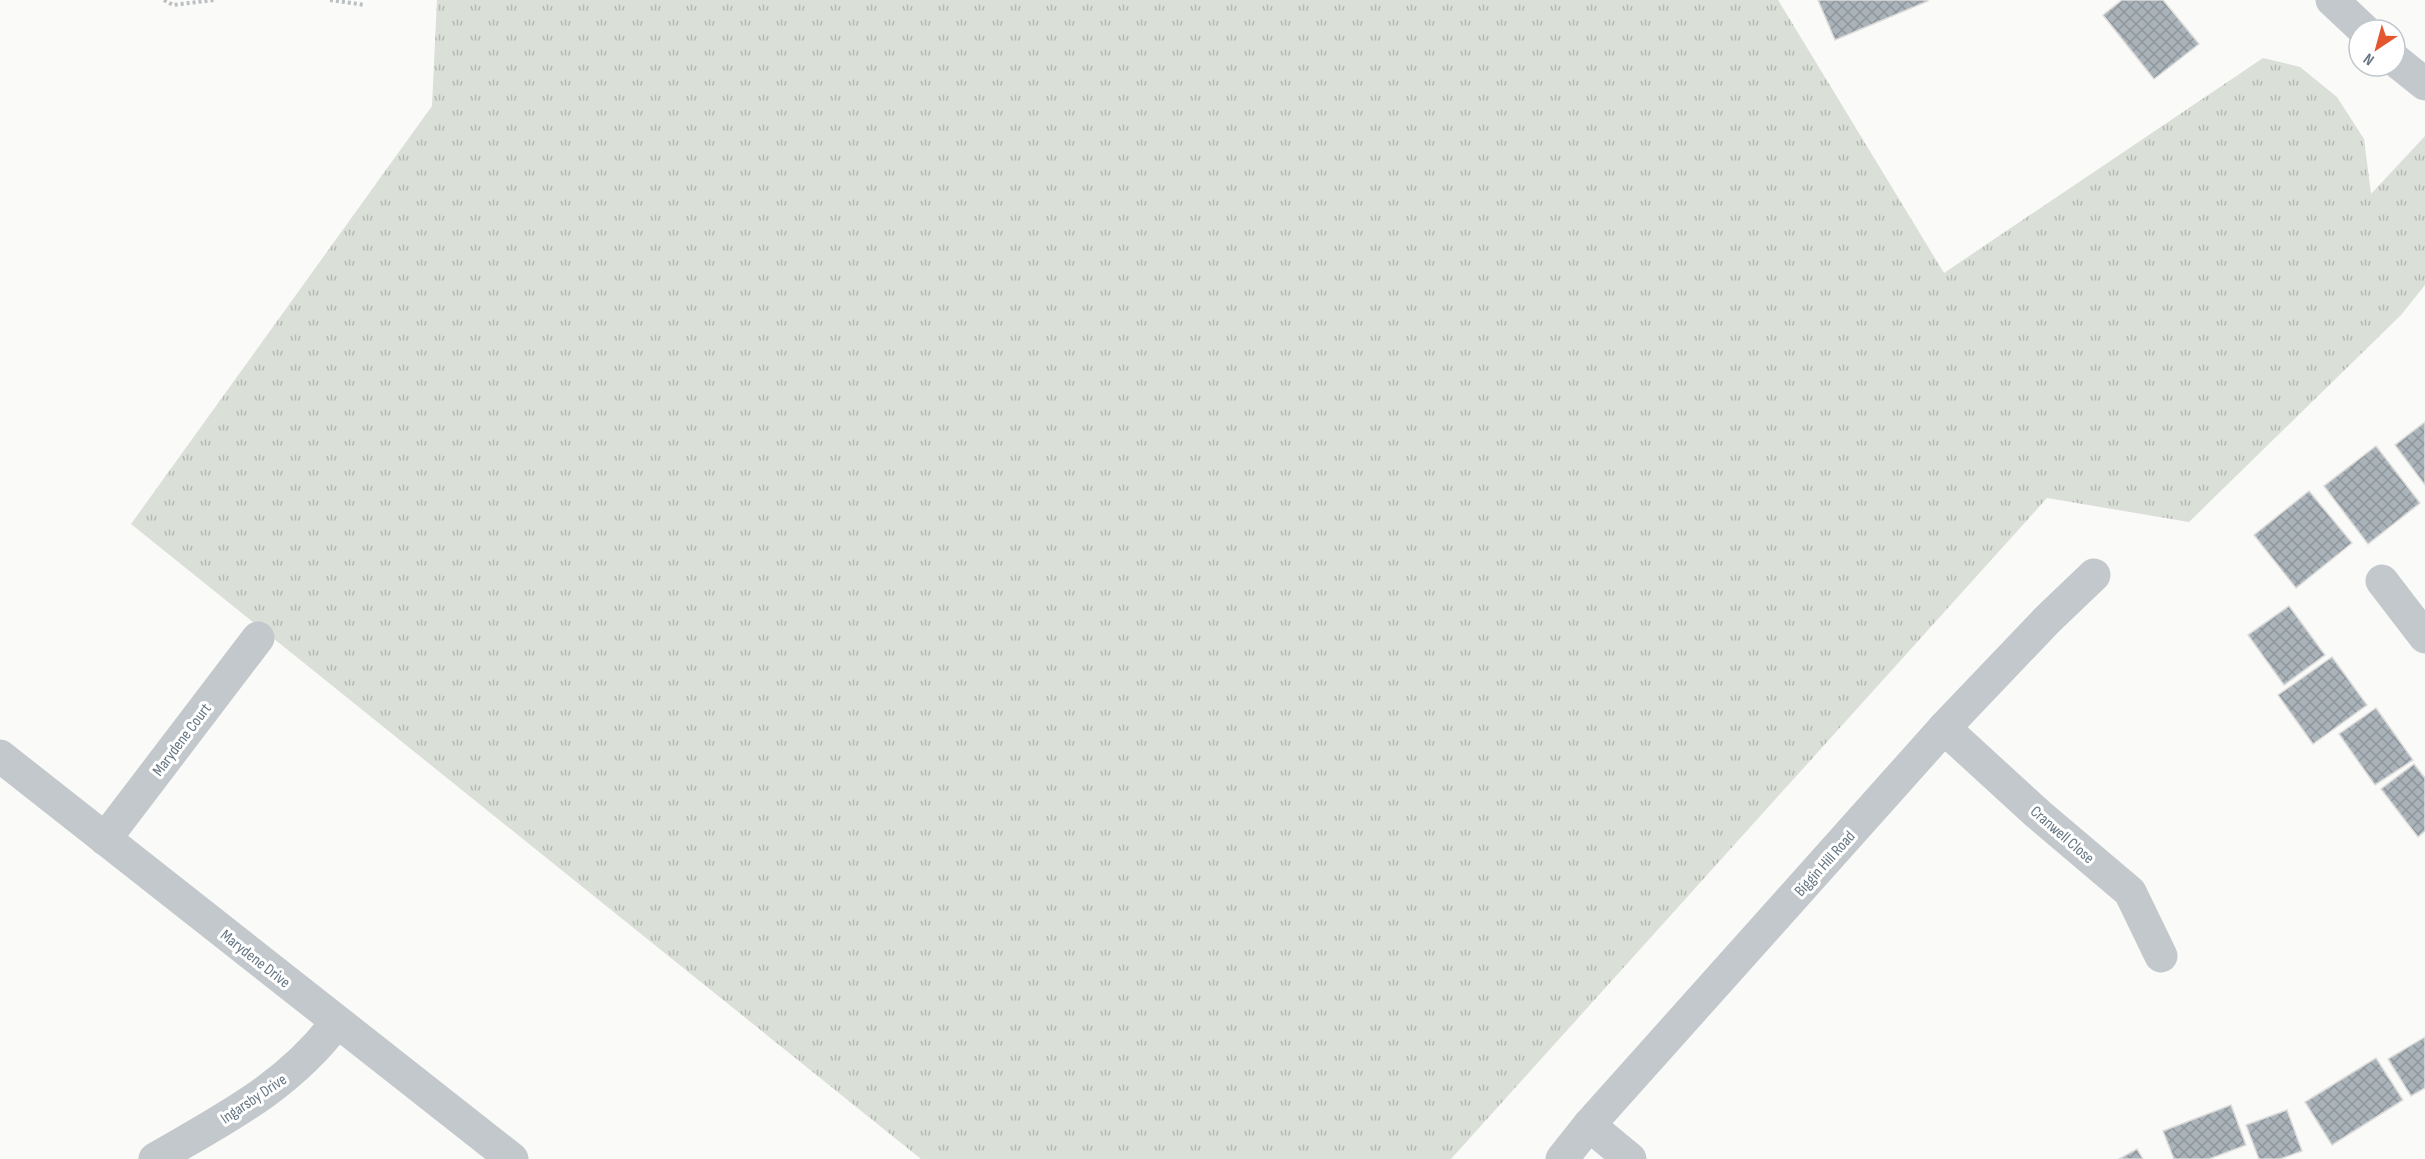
<svg xmlns="http://www.w3.org/2000/svg" width="2425" height="1159" font-family="'Sofia Sans Condensed',sans-serif">
<style>
.grass{fill:url(#grass-tufts)}
.building{fill:url(#building-cross-hatch);stroke:#dcdcda;stroke-width:1.5}
.lines{fill:none;stroke-linecap:round;stroke-linejoin:round}
.path{stroke:#bbbfc2;stroke-width:4;stroke-dasharray:3 3;stroke-linecap:butt}
.minor{stroke:#c3c8cc;stroke-width:33}
.labels{text-anchor:middle;stroke-width:6;stroke-linejoin:round;paint-order:stroke}
.street-label{font-size:16px;fill:#657683;stroke:#fff}
</style>
<defs>
<pattern id="grass-tufts" width="24" height="20" patternUnits="userSpaceOnUse" patternTransform="scale(1.5)"><rect width="24" height="20" fill="#dadfd7"/><path d="M3 7l-1-3M5 7V3M7 7l1-3M15 17l-1-3M17 17v-4M19 17l1-3" fill="none" stroke="#b4b9b4"/></pattern>
<pattern id="building-cross-hatch" width="8" height="8" patternUnits="userSpaceOnUse" patternTransform="scale(1.5)"><rect width="8" height="8" fill="#aab3b9"/><path d="M0 0l8 8M0 8l8-8" fill="none" stroke="#8e969c"/></pattern>
</defs>
<rect width="100%" height="100%" fill="#fafaf8"/>
<!-- grass -->
<polygon class="grass" points="437,0 1778,0 1944,273 2263,58 2300,67 2337,97 2364,139 2371,194 2425,136 2425,285 2401,315 2189,522 2047,498 1451,1159 921,1159 131,524 432,106"/>
<!-- building -->
<g class="building">
<polygon points="1818,0 1927,0 1928,1 1835,40"/>
<polygon points="2122,0 2163,0 2199,44 2154,79 2103,15"/>
<polygon points="2425,422 2425,485 2395,445"/>
<polygon points="2376,446 2420,503 2368,544 2324,486"/>
<polygon points="2309,491 2352,543 2296,588 2254,535"/>
<polygon points="2289,606 2325,655 2284,685 2248,635"/>
<polygon points="2332,657 2367,705 2313,744 2278,695"/>
<polygon points="2376,708 2413,760 2375,785 2339,734"/>
<polygon points="2414,764 2425,778 2425,831 2418,837 2381,789"/>
<polygon points="2425,1037 2425,1088 2411,1096 2388,1059"/>
<polygon points="2376,1058 2403,1100 2332,1145 2305,1102"/>
<polygon points="2231,1105 2246,1145 2209,1159 2174,1159 2163,1131"/>
<polygon points="2287,1110 2302,1151 2280,1159 2259,1159 2246,1125"/>
<polygon points="2137,1149 2143,1159 2119,1159"/>
</g>
<g class="lines">
<!-- path -->
<g class="path">
<polyline points="164,0 173,5 214,0"/>
<polyline points="330,0 365,5"/>
</g>
<!-- minor -->
<g class="minor">
<polyline points="2332,0 2364,30"/>
<polyline points="2395,60 2425,84"/>
<polyline points="2382,581 2425,637"/>
<polyline points="1944,728 2038,814 2130,892 2161,956"/>
<polyline points="0,756 512,1159"/>
<polyline points="105,839 258,638"/>
<polyline points="1589,1125 1630,1159"/>
<path d="M155 1159C225 1118 287 1088 337 1022"/>
<polyline points="1562,1159 1589,1125 1944,728 2047,620 2094,575"/>
</g>
</g>
<g class="labels">
<!-- street labels -->
<g class="street-label">
<text transform="translate(181 739) rotate(-53)" y="6">Marydene Court</text>
<text transform="translate(2063 834) rotate(41)" y="6">Cranwell Close</text>
<text transform="translate(1824 863) rotate(-48)" y="6">Biggin Hill Road</text>
<text transform="translate(256 958) rotate(38)" y="6">Marydene Drive</text>
<text transform="translate(253 1098) rotate(-34)" y="6">Ingarsby Drive</text>
</g>
</g>
<!-- north arrow -->
<g transform="translate(2377 48) rotate(216)"><circle r="28" fill="#ffffff" stroke="#c1c8cd" stroke-width="1.5"/>
<path d="M0-4.5L10 22L0 15L-10 22Z" fill="#e4572e"/>
<text y="-9" font-size="16" font-weight="bold" text-anchor="middle" fill="#657683">N</text>
</g>
</svg>
